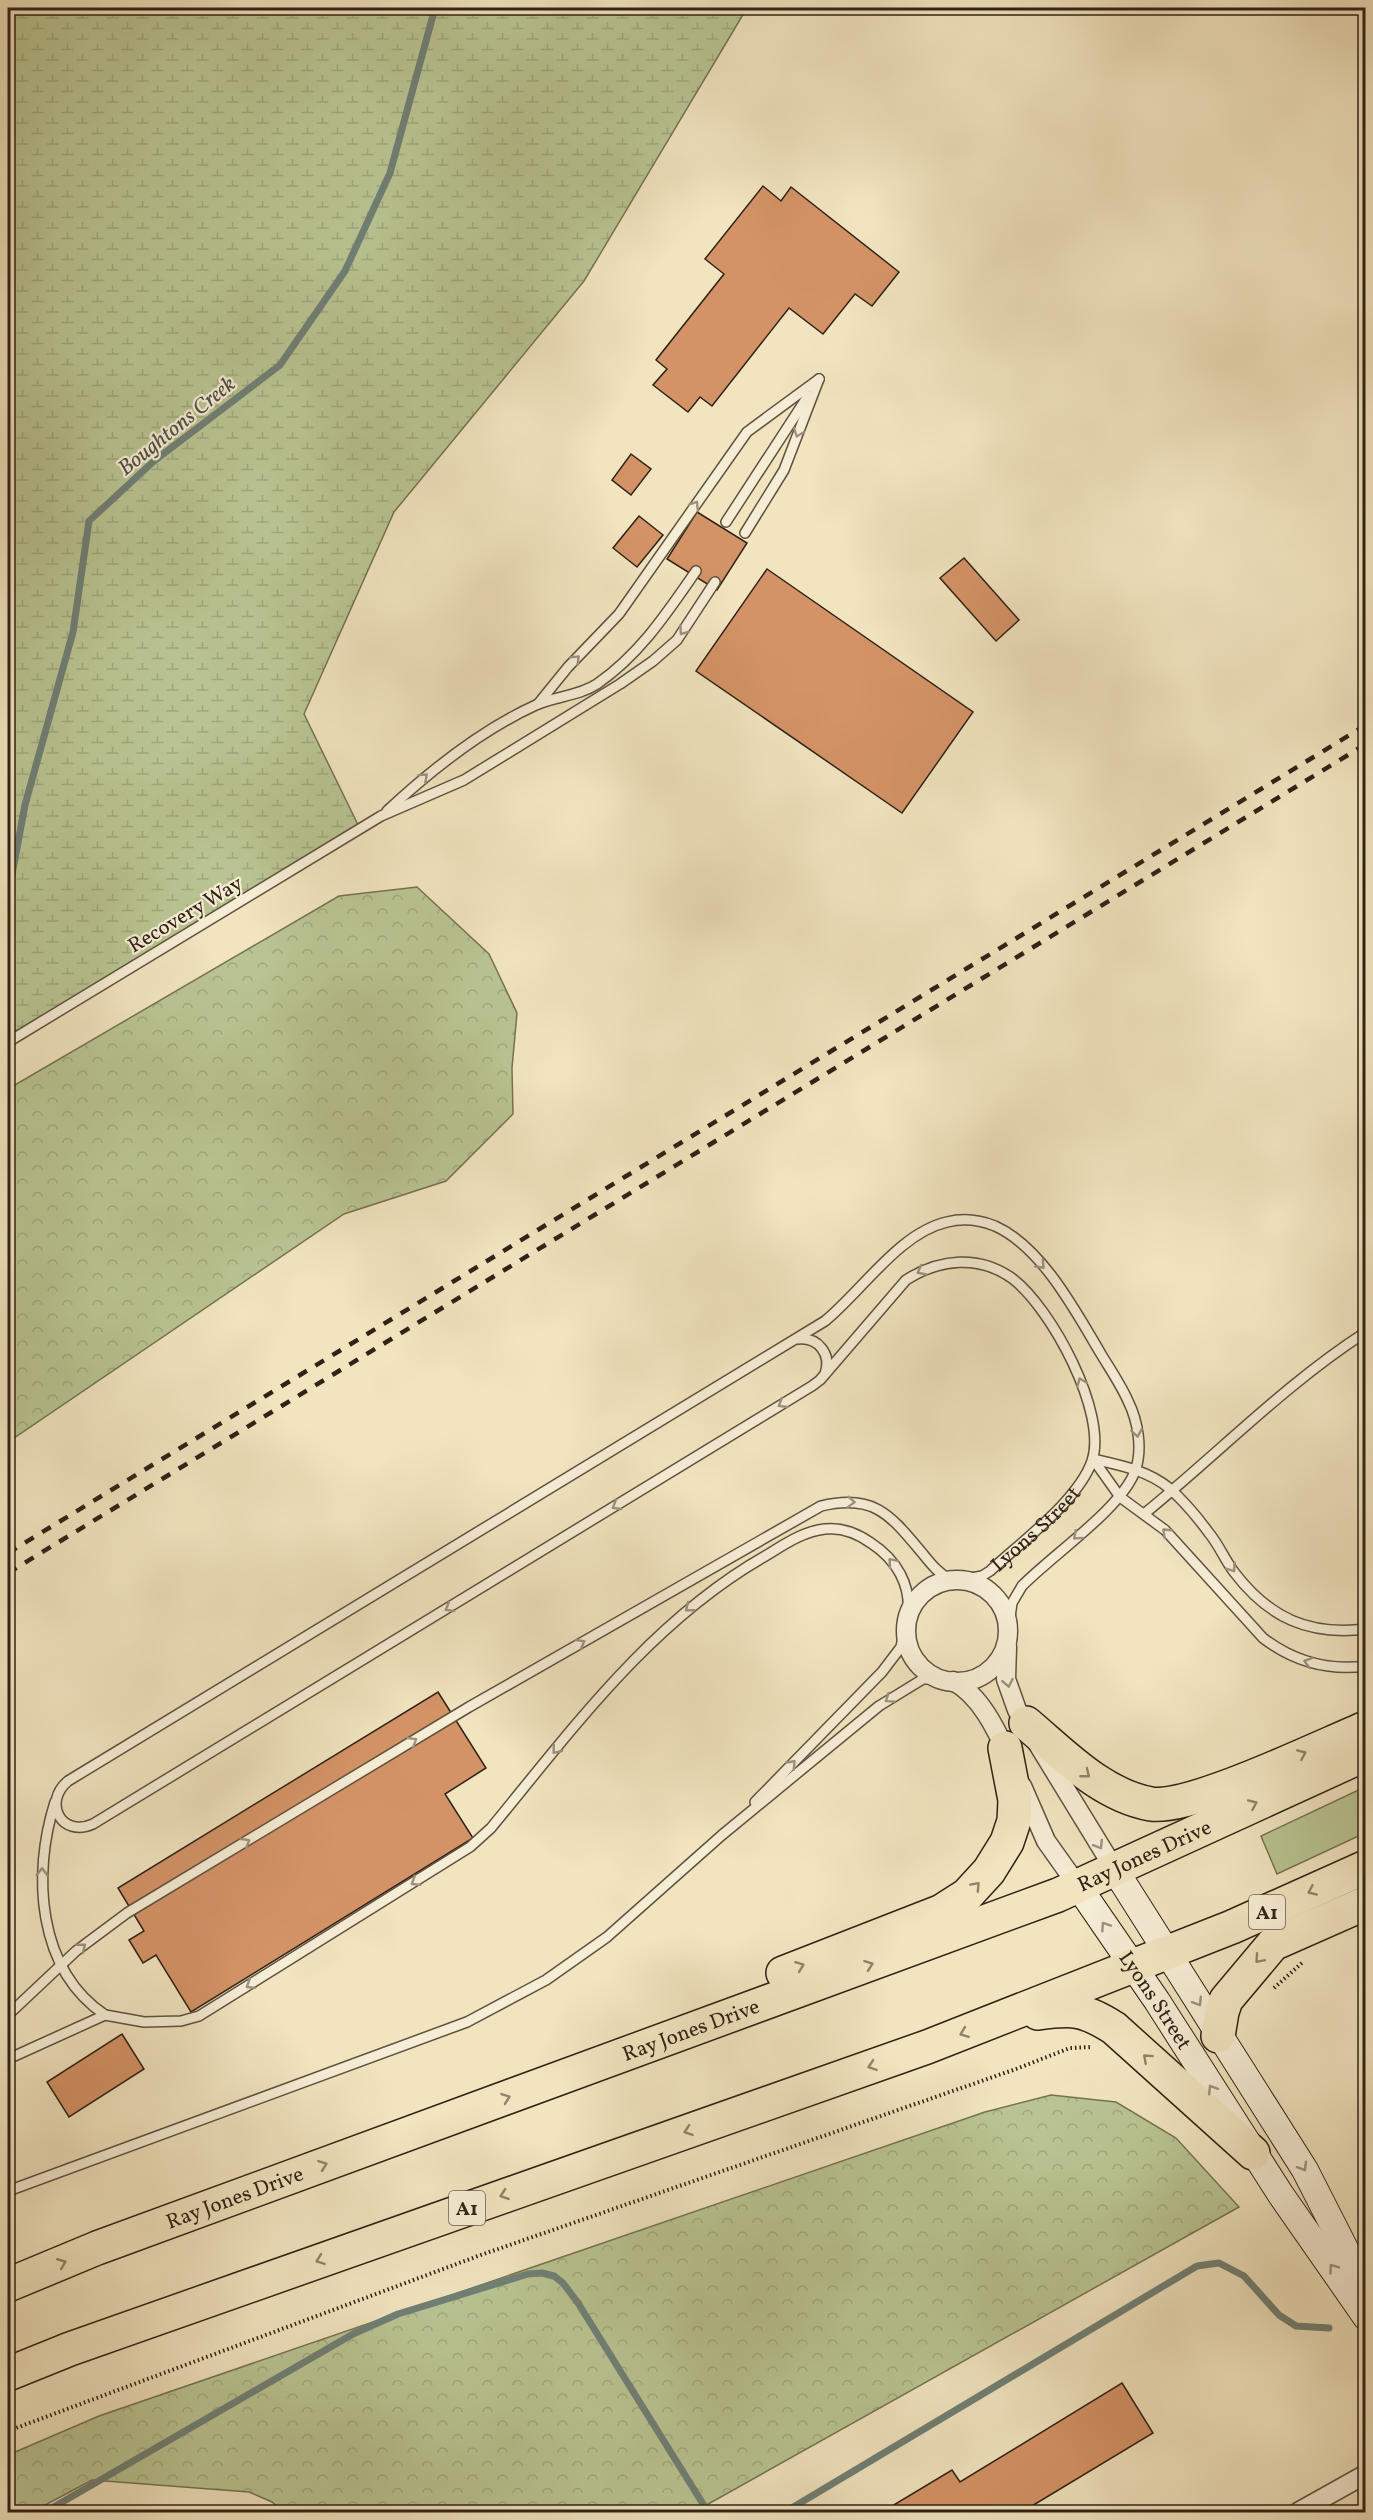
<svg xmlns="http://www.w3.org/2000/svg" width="1373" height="2520" font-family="Vollkorn,serif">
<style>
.green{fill:#b9c492;stroke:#747354;stroke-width:1.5}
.forest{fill:url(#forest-crowns);stroke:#747354;stroke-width:1.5}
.wetland{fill:url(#wetland-marsh);stroke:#747354;stroke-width:1.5}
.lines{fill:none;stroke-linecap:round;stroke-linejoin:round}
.stream{stroke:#708076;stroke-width:7}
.building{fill:#d49367;stroke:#2f2216;stroke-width:1.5}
.lane-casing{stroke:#605240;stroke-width:12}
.street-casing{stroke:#605240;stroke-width:21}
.secondary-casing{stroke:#2f2216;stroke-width:28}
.highway-casing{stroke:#2f2216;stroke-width:36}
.path{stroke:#2f2216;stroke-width:4;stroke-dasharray:1.5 3;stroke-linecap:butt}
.lane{stroke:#f6edd5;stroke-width:9}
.street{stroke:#f6edd5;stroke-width:18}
.secondary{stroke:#f6edd5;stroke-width:26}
.highway{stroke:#f1e4bf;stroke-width:33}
.rail{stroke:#2f2216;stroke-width:4.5;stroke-dasharray:10 10;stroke-linecap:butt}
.oneway{stroke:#9c927f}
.oneway2{stroke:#90836a}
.labels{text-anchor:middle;stroke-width:4.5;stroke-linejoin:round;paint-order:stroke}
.shield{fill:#f6edd5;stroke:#6b5f4f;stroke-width:1.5}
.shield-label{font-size:20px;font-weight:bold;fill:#2f2216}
.street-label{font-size:21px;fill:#2f2216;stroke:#f6edd5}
.water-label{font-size:22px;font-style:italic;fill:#4f5146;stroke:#f6edd5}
</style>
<defs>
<pattern id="forest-crowns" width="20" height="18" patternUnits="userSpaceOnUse" patternTransform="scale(1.5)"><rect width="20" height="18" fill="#b9c492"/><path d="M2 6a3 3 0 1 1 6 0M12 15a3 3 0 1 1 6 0" fill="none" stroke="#9fa87d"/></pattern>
<pattern id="wetland-marsh" width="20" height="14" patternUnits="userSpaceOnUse" patternTransform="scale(1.5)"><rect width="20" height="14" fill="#b9c492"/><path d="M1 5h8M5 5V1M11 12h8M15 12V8" fill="none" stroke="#9fa87d"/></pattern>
</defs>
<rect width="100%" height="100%" fill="#f1e4bf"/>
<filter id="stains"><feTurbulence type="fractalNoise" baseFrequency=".00333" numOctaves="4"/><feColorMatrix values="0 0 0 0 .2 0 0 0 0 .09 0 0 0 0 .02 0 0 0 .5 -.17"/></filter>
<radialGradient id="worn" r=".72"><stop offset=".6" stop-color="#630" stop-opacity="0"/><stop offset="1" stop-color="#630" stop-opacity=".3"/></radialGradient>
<!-- green -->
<polygon class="green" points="1365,1787 1365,1833 1277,1874 1261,1836"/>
<!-- forest -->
<g class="forest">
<polygon points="417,887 489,954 517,1013 512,1068 513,1114 446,1181 344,1214 8,1442 8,1089 339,896"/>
<polygon points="1051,2095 1116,2102 1176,2138 1239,2207 694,2512 283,2512 272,2502 249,2492 92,2480 32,2512 8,2512 8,2455 99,2416 985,2112"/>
</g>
<!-- wetland -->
<polygon class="wetland" points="8,8 747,8 584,281 394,512 304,714 360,829 8,1042"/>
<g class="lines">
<!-- stream -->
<g class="stream">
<polyline points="8,896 25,805 73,632 89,521 154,461 280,365 345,271 390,173 435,8"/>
<polyline points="45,2512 353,2334 398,2314 528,2274 542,2273 554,2276 563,2283 578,2303 708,2512"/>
<polyline points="785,2512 1197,2266 1219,2263 1244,2276 1279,2315 1296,2326 1329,2328"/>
</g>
</g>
<!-- building -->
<g class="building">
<polygon points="763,186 781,201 791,187 899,272 872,306 855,294 823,334 789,308 712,406 700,397 688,412 653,385 667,369 656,360 724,274 705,259"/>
<polygon points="631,454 651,469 631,495 612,480"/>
<polygon points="697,512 747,543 717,590 667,559"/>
<polygon points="639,516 663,535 637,567 613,548"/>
<polygon points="964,558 1019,620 996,641 940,578"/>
<polygon points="767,569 973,712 902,813 696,671"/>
<polygon points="438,1692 486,1768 445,1794 473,1838 191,2012 156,1955 143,1963 129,1940 144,1931 118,1888"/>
<polygon points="122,2034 144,2069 69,2117 47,2082"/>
<polygon points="1122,2383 1153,2433 1022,2512 882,2512 952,2470 960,2482"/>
</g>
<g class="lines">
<defs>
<g id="lane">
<polyline points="726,522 808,396"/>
<polyline points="745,533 784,470 819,379"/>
<polyline points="538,704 568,667 619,614 747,432 819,379"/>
<path d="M387 811C431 770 481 730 536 705 556 696 579 696 597 684 640 654 667 613 696 571"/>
<polyline points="8,1042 381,816 464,780 620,684 653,661 677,640 715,582"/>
<path d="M798 1339C818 1337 832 1354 825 1374"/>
<path d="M1093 1459 1120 1497 1165 1530 1263 1638C1293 1661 1328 1671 1366 1666"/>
<path d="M1093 1459C1119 1465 1147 1470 1169 1488 1184 1501 1198 1518 1209 1533 1219 1545 1225 1560 1234 1572 1269 1618 1309 1636 1366 1629"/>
<path d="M1144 1514C1218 1454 1285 1384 1366 1332"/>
<path id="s1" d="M961 1580 982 1576 990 1571C1021 1542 1078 1501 1092 1461 1108 1413 1051 1308 1013 1279 979 1254 939 1259 906 1280L820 1380 812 1386 93 1824C62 1838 42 1803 68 1781L825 1321C862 1291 899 1233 947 1222 963 1218 980 1220 995 1226 1042 1247 1076 1312 1101 1354 1110 1369 1121 1385 1128 1401 1138 1421 1143 1450 1135 1471 1122 1508 1051 1556 1022 1586L1012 1603 1008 1631"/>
<path d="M55 1802C32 1874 37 1969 105 2015"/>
<polyline points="755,1802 882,1672 901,1647 905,1627"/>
<path d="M8 2015 76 1951 127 1913 469 1707 821 1506C875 1493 891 1516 923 1554 931 1564 939 1574 951 1580"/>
<path d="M8 2059 105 2015 144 2022 181 2021 199 2016 470 1847 491 1828C574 1727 652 1620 767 1555 785 1544 804 1531 825 1529 843 1527 857 1533 871 1543 897 1560 911 1585 908 1615"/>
<polyline points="8,2191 467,2022 546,1980 607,1937 722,1835 879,1706 923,1679 942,1679"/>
</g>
<g id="street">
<circle cx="957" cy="1631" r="51"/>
<polyline points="1007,1647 1006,1679 1017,1710 1115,1870"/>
<path d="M953 1681C980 1695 996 1729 1008 1755"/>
<polyline points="1022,1786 1046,1841 1078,1886"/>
<polyline points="1298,2512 1366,2474"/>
</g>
<g id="secondary">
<polyline points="1115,1870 1305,2170 1366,2290"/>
<path id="s2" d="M1078 1886 1157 2001 1281 2195 1366 2317"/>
</g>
<g id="highway">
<path d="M1026 1723C1063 1754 1101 1795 1151 1804 1191 1810 1322 1746 1366 1728"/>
<polyline points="783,1973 942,1911 967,1895 989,1871 1007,1842 1014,1821 1015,1800 1005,1748"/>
<path d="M1038 2013C1073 2008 1084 2009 1114 2028L1253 2153"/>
<polyline points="1218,2036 1222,2012 1226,2000 1273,1944 1366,1903"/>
<path id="s3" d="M8 2285 97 2248 1058 1895 1366 1754"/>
<polyline points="8,2374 70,2349 927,2047 1232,1927 1366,1867"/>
</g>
</defs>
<!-- lane casing -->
<use href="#lane" class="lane-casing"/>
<!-- street casing -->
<use href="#street" class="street-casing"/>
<!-- secondary casing -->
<use href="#secondary" class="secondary-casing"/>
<!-- highway casing -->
<use href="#highway" class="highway-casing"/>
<!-- path -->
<g class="path">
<polyline points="1274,1988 1304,1961"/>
<polyline points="8,2431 478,2256 1016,2069 1070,2048 1092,2047"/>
</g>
<!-- lane -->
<use href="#lane" class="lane"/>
<!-- street -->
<use href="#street" class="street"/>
<!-- secondary -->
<use href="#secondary" class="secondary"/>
<!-- highway -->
<use href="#highway" class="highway"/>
<!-- rail -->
<g class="rail">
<polyline points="8,1553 1366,725"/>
<polyline points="8,1573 1366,744"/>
</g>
</g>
<!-- one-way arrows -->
<defs><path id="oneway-chevron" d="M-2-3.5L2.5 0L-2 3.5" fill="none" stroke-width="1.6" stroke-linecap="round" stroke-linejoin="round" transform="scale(1.5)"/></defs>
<g class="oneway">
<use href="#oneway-chevron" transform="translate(798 433) rotate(111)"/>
<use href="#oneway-chevron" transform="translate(695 505) rotate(-57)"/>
<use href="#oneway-chevron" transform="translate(683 631) rotate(126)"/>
<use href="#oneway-chevron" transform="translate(576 659) rotate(-45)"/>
<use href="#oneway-chevron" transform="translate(424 777) rotate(-42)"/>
<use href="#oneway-chevron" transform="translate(1041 1265) rotate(47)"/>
<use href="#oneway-chevron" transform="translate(921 1271) rotate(153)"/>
<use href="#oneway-chevron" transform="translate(1081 1382) rotate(-112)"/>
<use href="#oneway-chevron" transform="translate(782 1404) rotate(149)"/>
<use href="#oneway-chevron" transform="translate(1137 1433) rotate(81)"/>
<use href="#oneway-chevron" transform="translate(851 1502) rotate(2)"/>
<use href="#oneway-chevron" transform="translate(616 1506) rotate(149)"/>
<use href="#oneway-chevron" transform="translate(1166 1532) rotate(-137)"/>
<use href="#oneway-chevron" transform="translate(1077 1536) rotate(138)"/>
<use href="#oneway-chevron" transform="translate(892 1562) rotate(-131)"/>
<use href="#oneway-chevron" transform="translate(1232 1568) rotate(55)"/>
<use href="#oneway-chevron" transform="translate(449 1608) rotate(149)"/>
<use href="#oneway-chevron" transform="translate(689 1608) rotate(141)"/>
<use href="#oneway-chevron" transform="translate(581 1643) rotate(-30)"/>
<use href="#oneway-chevron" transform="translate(1308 1662) rotate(-164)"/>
<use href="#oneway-chevron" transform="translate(1008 1683) rotate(79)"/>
<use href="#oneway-chevron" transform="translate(889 1699) rotate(146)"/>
<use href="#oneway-chevron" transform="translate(413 1741) rotate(-31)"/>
<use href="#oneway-chevron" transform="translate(556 1750) rotate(129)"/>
<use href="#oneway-chevron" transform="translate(792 1764) rotate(-46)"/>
<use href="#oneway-chevron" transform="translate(246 1842) rotate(-31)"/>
<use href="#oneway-chevron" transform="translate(1099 1845) rotate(58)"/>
<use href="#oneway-chevron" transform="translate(42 1872) rotate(-89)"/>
<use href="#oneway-chevron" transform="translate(415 1882) rotate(148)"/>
<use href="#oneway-chevron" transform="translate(1105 1926) rotate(-124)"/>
<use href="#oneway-chevron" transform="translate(82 1947) rotate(-38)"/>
<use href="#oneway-chevron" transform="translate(250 1985) rotate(148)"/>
<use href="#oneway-chevron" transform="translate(1198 2002) rotate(58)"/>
<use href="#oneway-chevron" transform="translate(1212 2089) rotate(-122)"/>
<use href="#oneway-chevron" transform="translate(1303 2167) rotate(59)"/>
<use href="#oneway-chevron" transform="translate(1333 2268) rotate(-125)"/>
</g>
<g class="oneway2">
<use href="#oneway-chevron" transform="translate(1302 1754) rotate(-23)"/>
<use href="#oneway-chevron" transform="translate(1086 1774) rotate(38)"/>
<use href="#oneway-chevron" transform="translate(1253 1804) rotate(-24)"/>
<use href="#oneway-chevron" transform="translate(976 1886) rotate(-47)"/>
<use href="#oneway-chevron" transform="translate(1312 1891) rotate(156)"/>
<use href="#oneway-chevron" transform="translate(1259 1959) rotate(131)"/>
<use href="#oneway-chevron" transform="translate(869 1965) rotate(-20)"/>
<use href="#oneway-chevron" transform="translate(800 1966) rotate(-21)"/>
<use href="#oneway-chevron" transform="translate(964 2033) rotate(159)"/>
<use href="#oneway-chevron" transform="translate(1147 2058) rotate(-138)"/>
<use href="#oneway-chevron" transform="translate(872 2066) rotate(161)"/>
<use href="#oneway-chevron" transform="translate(506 2098) rotate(-20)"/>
<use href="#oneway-chevron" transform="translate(688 2131) rotate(161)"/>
<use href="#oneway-chevron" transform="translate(323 2165) rotate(-20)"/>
<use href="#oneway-chevron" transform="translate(504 2195) rotate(161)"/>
<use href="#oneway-chevron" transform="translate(320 2260) rotate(160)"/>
<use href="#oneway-chevron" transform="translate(62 2263) rotate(-22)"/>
</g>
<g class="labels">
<!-- shield labels -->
<g class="shield">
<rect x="1249" y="1895" width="36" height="34" rx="4.5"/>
<rect x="449" y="2191" width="36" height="34" rx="4.5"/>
</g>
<g class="shield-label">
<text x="1267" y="1919">A1</text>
<text x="467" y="2215">A1</text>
</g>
<!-- street labels -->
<g class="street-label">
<text transform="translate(185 914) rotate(-31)" y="7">Recovery Way</text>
<text dy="7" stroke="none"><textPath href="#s1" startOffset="93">Lyons Street</textPath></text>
<text dy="7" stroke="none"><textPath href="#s3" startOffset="1215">Ray Jones Drive</textPath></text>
<text dy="7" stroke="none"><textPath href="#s2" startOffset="138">Lyons Street</textPath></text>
<text dy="7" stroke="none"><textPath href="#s3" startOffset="729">Ray Jones Drive</textPath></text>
<text dy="7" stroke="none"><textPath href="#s3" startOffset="243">Ray Jones Drive</textPath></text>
</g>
<!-- water labels -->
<g class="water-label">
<text transform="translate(176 425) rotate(-39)" y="8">Boughtons Creek</text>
</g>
</g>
<!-- margin -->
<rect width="1373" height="2520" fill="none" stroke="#f1e4bf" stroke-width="30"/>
<rect x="9" y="9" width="1355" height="2502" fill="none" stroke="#2f2216" stroke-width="3"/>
<rect x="15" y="15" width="1343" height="2490" fill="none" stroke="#2f2216" stroke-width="1.5"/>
<rect width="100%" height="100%" filter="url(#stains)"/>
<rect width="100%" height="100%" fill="url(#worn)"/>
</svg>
